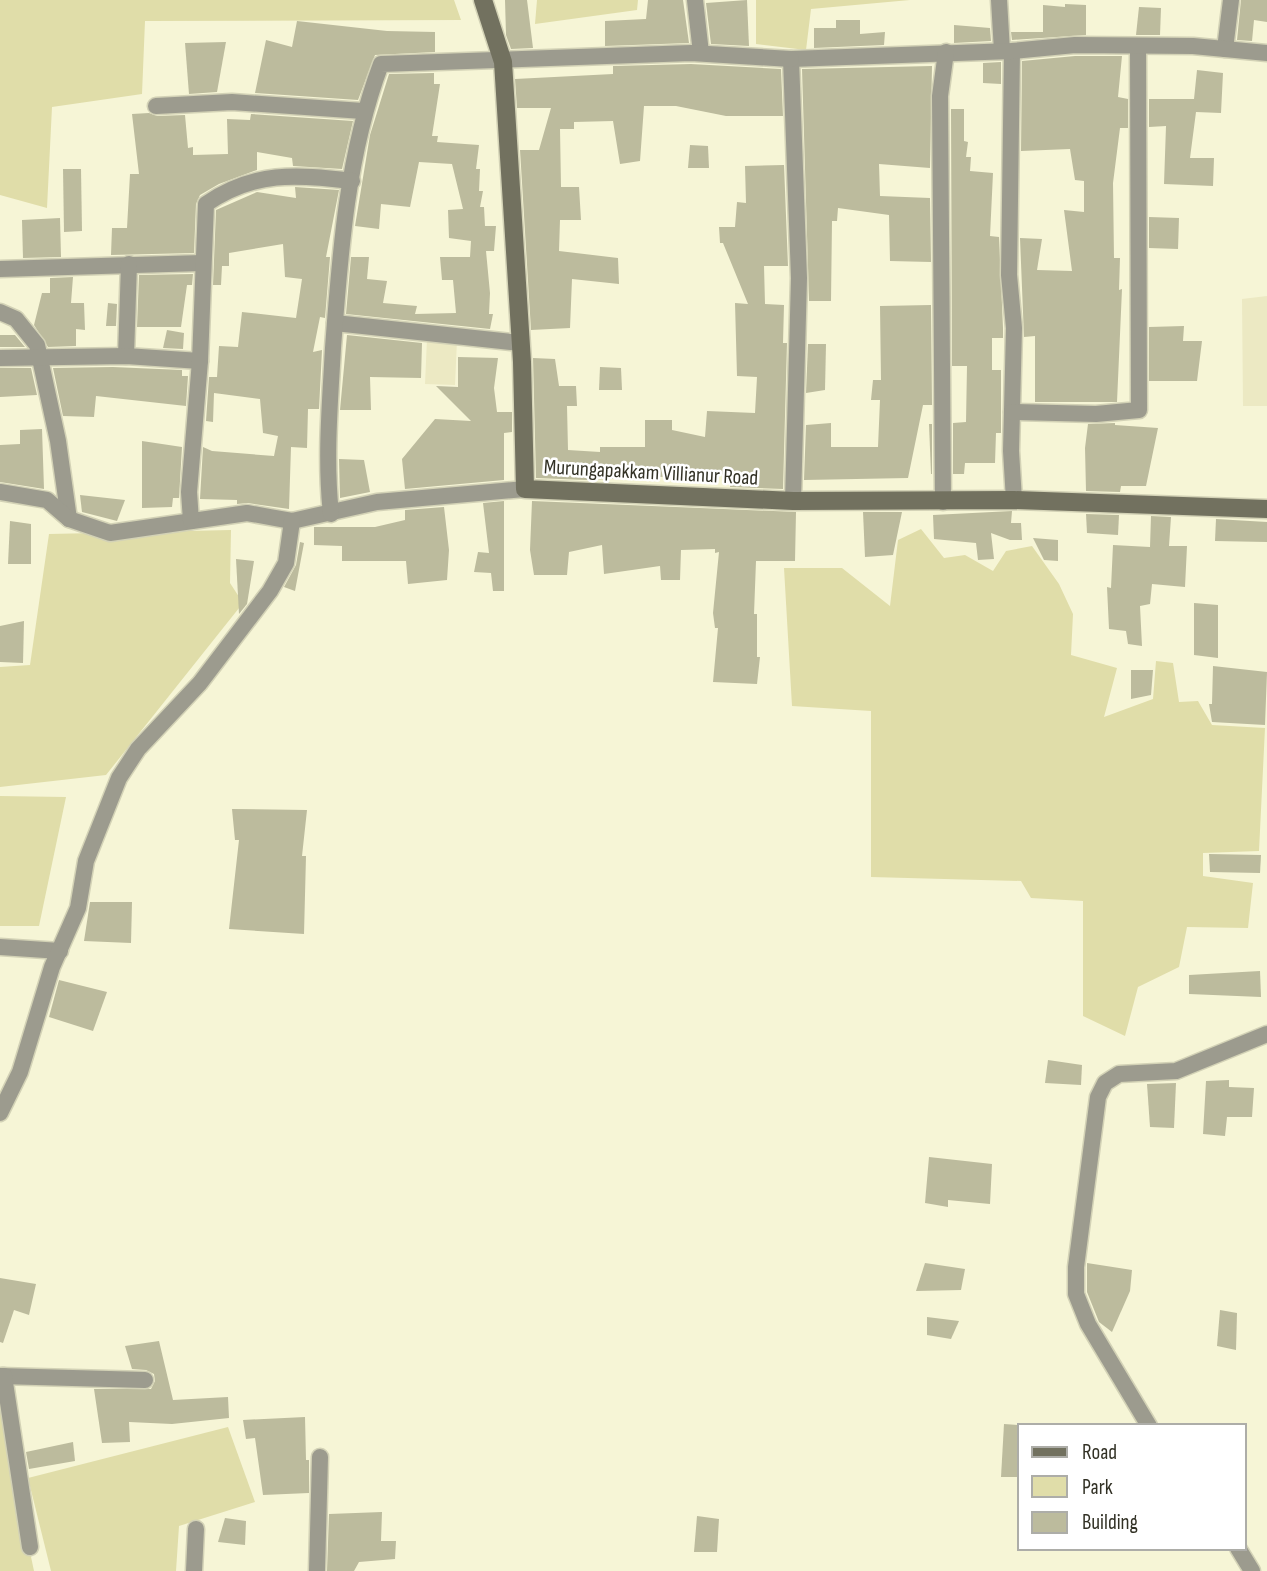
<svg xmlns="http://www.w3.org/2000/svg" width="1267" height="1571" font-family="'Sofia Sans Condensed',sans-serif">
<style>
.built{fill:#ece9c3}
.green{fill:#e0dda9}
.building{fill:#bcbb9d}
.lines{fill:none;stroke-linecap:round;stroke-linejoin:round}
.minor-casing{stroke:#d3d2b6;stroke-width:19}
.secondary-casing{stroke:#d3d2b6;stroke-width:21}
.minor{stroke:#9c9b8e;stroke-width:16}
.secondary{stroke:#72715f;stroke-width:18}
.labels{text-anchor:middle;stroke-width:5;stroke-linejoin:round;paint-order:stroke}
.street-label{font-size:21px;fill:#323125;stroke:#fff}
</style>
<rect width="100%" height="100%" fill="#f6f5d6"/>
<!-- built -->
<g class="built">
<polygon points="1267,296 1267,406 1243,406 1242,299"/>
<polygon points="427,339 457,340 455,385 425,384"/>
</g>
<!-- green -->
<g class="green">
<polygon points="0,0 454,0 461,20 145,21 142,94 52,107 47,208 0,195"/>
<polygon points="537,0 638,0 637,10 535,24"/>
<polygon points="756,0 910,0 811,9 806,50 756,44"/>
<polygon points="921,529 944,558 965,555 993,571 1006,551 1032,546 1059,584 1073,614 1071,655 1117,668 1104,717 1153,699 1156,661 1173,663 1179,702 1198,701 1212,725 1265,728 1259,851 1203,853 1203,876 1253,883 1248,928 1187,927 1179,967 1138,987 1125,1036 1083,1016 1083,901 1031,898 1021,881 871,877 871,711 792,706 784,568 842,568 890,606 898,540"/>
<polygon points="231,530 230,583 243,603 106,775 0,787 0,667 30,665 49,534"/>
<polygon points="0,796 66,797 39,926 0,926"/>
<polygon points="0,1410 34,1571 0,1571"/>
<polygon points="228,1427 255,1502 179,1526 176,1571 51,1571 28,1478"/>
</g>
<!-- building -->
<g class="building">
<polygon points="505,0 527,0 533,48 511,49 506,35"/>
<polygon points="648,0 683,0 689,43 605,46 605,21 646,19"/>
<polygon points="747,0 749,46 711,44 706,3"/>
<polygon points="1241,0 1267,0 1267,22 1254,20 1252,41 1237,40"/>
<polygon points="1065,4 1086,5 1086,35 1012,40 1011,32 1043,32 1043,5 1065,7"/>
<polygon points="1139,7 1161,8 1160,35 1136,35"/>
<polygon points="836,20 860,20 860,34 885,32 884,45 814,48 814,28 836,28"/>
<polygon points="297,21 387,31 435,32 435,52 375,55 358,100 255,93 266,40 292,47"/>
<polygon points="954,25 990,28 991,41 954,43"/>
<polygon points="226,42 217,92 189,94 185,43"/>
<polygon points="1075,56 1122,56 1118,97 1128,99 1128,128 1120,128 1113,183 1114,258 1120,258 1119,290 1122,289 1117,402 1035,402 1035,336 1024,337 1020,238 1042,239 1037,270 1072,271 1064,210 1084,212 1084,181 1075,180 1070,149 1021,151 1022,61"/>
<polygon points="1001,62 1001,84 983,83 983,63"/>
<polygon points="691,64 781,69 783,116 726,116 676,106 644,106 640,161 620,164 613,121 574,122 574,129 560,129 561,187 579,187 581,220 560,220 559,251 618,258 619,284 572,279 570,328 531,330 520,150 539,150 551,108 517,108 515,79 613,74 613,66"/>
<polygon points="932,66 930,168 879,164 880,196 930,198 931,262 890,261 889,215 838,208 837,221 832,221 831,301 809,301 802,69"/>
<polygon points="1197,70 1223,73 1221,113 1196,112 1190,158 1214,158 1213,186 1164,184 1166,126 1149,127 1149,99 1194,99"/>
<polygon points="434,73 434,84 440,84 432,136 438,136 437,142 479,145 476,169 480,169 479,191 483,191 480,207 484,207 485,226 496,226 494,251 486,251 490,293 489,314 493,314 490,329 346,314 351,257 369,257 367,279 387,281 383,303 417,306 415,314 456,313 453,280 442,280 440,257 470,257 471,241 449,238 448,210 463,209 452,164 419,162 410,207 381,204 379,229 355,226 370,135 389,74"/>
<polygon points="951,109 964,109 964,141 968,142 966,157 971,157 970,171 993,173 990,236 999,237 1003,328 1003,338 992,338 992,370 1001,370 1001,433 996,433 995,463 965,463 964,474 953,474 953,423 966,422 967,366 952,366"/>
<polygon points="149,113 157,116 185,115 188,148 193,147 193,155 228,154 227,119 250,120 251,114 353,121 342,169 293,166 292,158 257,152 257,170 219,184 200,195 196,204 194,253 111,255 112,228 127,228 130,174 139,174 132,114"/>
<polygon points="690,145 708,146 709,168 688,168"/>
<polygon points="784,165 788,266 764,266 765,304 784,305 783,343 787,343 783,489 730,487 731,474 586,480 536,478 533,358 555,359 559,386 576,386 577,406 567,406 568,450 600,452 600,447 645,447 645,420 672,420 672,430 705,437 707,411 755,413 757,377 737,376 735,303 748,304 723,243 720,243 719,227 735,227 737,202 746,203 745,166"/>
<polygon points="63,169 81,169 82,231 64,232"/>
<polygon points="295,187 339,190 326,257 330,257 325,318 320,317 313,352 322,350 319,409 308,409 307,448 291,447 289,509 248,503 237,504 237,500 200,499 203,447 212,451 274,456 278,436 263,433 260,399 214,393 213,422 206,421 209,377 217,377 219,346 238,347 242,312 296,318 302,279 285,277 283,244 229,253 229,266 222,266 221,285 213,285 216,210 257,192 296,198"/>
<polygon points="1149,217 1179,218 1178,249 1149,248"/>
<polygon points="60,218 61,257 23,258 22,220"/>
<polygon points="193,274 192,285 187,285 181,327 137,327 139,275"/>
<polygon points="73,277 71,303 84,303 85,330 76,329 76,346 48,347 34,325 42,293 50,293 50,278"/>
<polygon points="108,303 117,304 116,326 106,326"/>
<polygon points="931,305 932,405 923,405 908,478 804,480 806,425 831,423 831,447 878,447 880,400 871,400 873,380 881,380 880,306"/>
<polygon points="1184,326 1183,341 1202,341 1197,381 1149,381 1149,327"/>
<polygon points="167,330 184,333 183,349 163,348"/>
<polygon points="0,335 15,335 25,347 0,347"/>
<polygon points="347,335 422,343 421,378 370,377 371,410 340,410"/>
<polygon points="808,344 826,344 825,390 806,393"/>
<polygon points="458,357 498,358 494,388 497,412 512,412 512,432 504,433 504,480 405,489 402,459 435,419 471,421 436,386 458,387"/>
<polygon points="113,367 182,370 182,376 188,376 186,406 96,396 94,417 63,416 53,368"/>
<polygon points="600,367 621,368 622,390 599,390"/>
<polygon points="0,368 31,368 37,395 0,397"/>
<polygon points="1115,423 1115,425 1158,428 1146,486 1121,486 1120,492 1086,491 1085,448 1088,424"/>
<polygon points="929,424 932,424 932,474 931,474"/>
<polygon points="42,429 44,489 0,482 0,445 20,444 20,430"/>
<polygon points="142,441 182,447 179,498 173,498 172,507 142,508"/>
<polygon points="339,459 364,460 370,492 340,498"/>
<polygon points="80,495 125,500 117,521 82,512"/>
<polygon points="504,501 504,591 493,591 491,573 474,572 478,552 489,553 483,503"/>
<polygon points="532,501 796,512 795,561 756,561 754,614 757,614 757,657 760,657 757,684 713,682 718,628 715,628 713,613 719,552 715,553 715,549 681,550 680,580 661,580 660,566 604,574 602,545 569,552 567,575 534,575 530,550"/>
<polygon points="444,507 449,550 447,580 408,584 406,561 342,561 342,546 314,545 314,527 375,527 405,520 405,510"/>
<polygon points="1012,511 1011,523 1021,523 1022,540 1010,540 991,533 994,559 978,560 976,543 934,539 933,515"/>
<polygon points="863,512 902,512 893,555 865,557"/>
<polygon points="1086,514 1119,515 1118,535 1087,533"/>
<polygon points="1151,516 1171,517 1169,546 1187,546 1185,587 1152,584 1150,604 1140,606 1142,646 1128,644 1126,631 1109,629 1107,587 1111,588 1113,545 1150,547"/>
<polygon points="1216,519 1267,522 1267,542 1215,541"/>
<polygon points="10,521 31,524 31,564 8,564"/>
<polygon points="1033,538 1058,540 1058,561 1044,560"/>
<polygon points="300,542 304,543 295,591 284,587 296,565"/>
<polygon points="236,559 254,561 247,604 239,614"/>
<polygon points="1194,603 1218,605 1218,658 1194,655"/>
<polygon points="24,621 23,663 0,662 0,626"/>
<polygon points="1213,666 1267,672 1265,725 1212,722 1209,704 1212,704"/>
<polygon points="1131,670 1153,670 1151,695 1131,699"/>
<polygon points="232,809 307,810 302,856 306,856 304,934 229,929 239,840 235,840"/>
<polygon points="1209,854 1261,855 1260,873 1210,872"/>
<polygon points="90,902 132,902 131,943 84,941"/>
<polygon points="1260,971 1261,997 1189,994 1189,975"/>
<polygon points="59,980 107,992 93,1031 49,1017"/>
<polygon points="1048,1060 1082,1065 1081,1085 1045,1083"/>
<polygon points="1229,1080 1229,1087 1254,1088 1252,1117 1227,1117 1225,1136 1203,1134 1206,1081"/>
<polygon points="1176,1083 1174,1128 1150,1127 1147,1084"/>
<polygon points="929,1157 992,1164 990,1204 948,1200 948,1207 925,1203"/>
<polygon points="925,1263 965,1269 961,1290 916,1291"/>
<polygon points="1087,1263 1132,1270 1130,1291 1112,1332 1099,1322 1087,1292"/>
<polygon points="0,1278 36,1284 29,1315 14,1310 3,1343 0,1342"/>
<polygon points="1220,1310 1237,1313 1236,1350 1217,1346"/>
<polygon points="927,1317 959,1321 951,1339 927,1335"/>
<polygon points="159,1341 173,1400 228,1397 229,1418 172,1424 129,1422 130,1442 102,1443 94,1389 151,1389 155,1381 154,1374 146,1370 132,1369 125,1346"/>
<polygon points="305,1417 306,1460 309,1460 309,1493 263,1495 255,1438 246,1439 243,1420"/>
<polygon points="1004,1424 1020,1425 1020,1477 1001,1477"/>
<polygon points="73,1442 75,1461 29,1469 26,1452"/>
<polygon points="382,1512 381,1541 396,1541 395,1559 359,1562 354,1571 327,1571 329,1514"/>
<polygon points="697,1516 719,1519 717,1552 694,1552"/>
<polygon points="225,1518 246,1521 245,1545 218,1542"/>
</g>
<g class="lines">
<defs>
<g id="minor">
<polyline points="695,0 701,53"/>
<polyline points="999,0 1002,51"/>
<polyline points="1225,49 1231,0"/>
<polyline points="1012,51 1009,275 1014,328 1011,451 1014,500"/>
<polyline points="156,106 232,102 363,111"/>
<polyline points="0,269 202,263"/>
<polyline points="0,312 16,319 37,345 58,441 69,519"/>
<polyline points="335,323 520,343"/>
<polyline points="126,356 129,264"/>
<polyline points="0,358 126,356 200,361"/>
<polyline points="1012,412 1096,414 1139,410 1138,47"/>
<polyline points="0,492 47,500 69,519 110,533 247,513 292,521 377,502 525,489"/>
<polyline points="793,501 799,278 791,59 1012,51 1075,45 1193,46 1267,53"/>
<polyline points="943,502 940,96 946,52"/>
<path d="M331 514C325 458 330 404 333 348 340 253 347 154 381 64L691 53 791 59"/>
<path d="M191 521 189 492 200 361 206 204C254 171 296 174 352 181"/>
<polyline points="0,947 60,951"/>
<polyline points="0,1113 20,1072 52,967 78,908 86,861 119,778 138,749 200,683 270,591 286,563 292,521"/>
<polyline points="0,1376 145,1380"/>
<polyline points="4,1376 30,1547"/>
<polyline points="1149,1426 1088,1324 1076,1294 1076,1267 1098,1097 1105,1083 1119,1074 1176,1071 1267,1034"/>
<polyline points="1238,1548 1252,1571"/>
<polyline points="194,1571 196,1529"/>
<polyline points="317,1571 320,1457"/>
</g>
<polyline id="secondary" points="483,0 503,62 522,362 525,489 793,501 1014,500 1267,509"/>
</defs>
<!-- minor casing -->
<use href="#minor" class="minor-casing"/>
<!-- secondary casing -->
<use href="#secondary" class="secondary-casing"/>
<!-- minor -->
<use href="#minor" class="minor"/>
<!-- secondary -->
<use href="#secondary" class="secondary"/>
</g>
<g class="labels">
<!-- street labels -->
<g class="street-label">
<text transform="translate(651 472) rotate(3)" y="7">Murungapakkam Villianur Road</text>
</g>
</g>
<!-- legend -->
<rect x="1018" y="1424" width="228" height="126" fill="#ffffff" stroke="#adada8" stroke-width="2"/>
<rect x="1032" y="1447" width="35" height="10" fill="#72715f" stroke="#adada8" stroke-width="2"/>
<text x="1082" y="1459" font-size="21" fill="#323125">Road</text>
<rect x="1032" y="1476" width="35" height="21" fill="#e0dda9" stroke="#adada8" stroke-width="2"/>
<text x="1082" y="1494" font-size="21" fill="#323125">Park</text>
<rect x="1032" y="1512" width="35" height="21" fill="#bcbb9d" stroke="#adada8" stroke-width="2"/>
<text x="1082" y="1529" font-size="21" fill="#323125">Building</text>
</svg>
